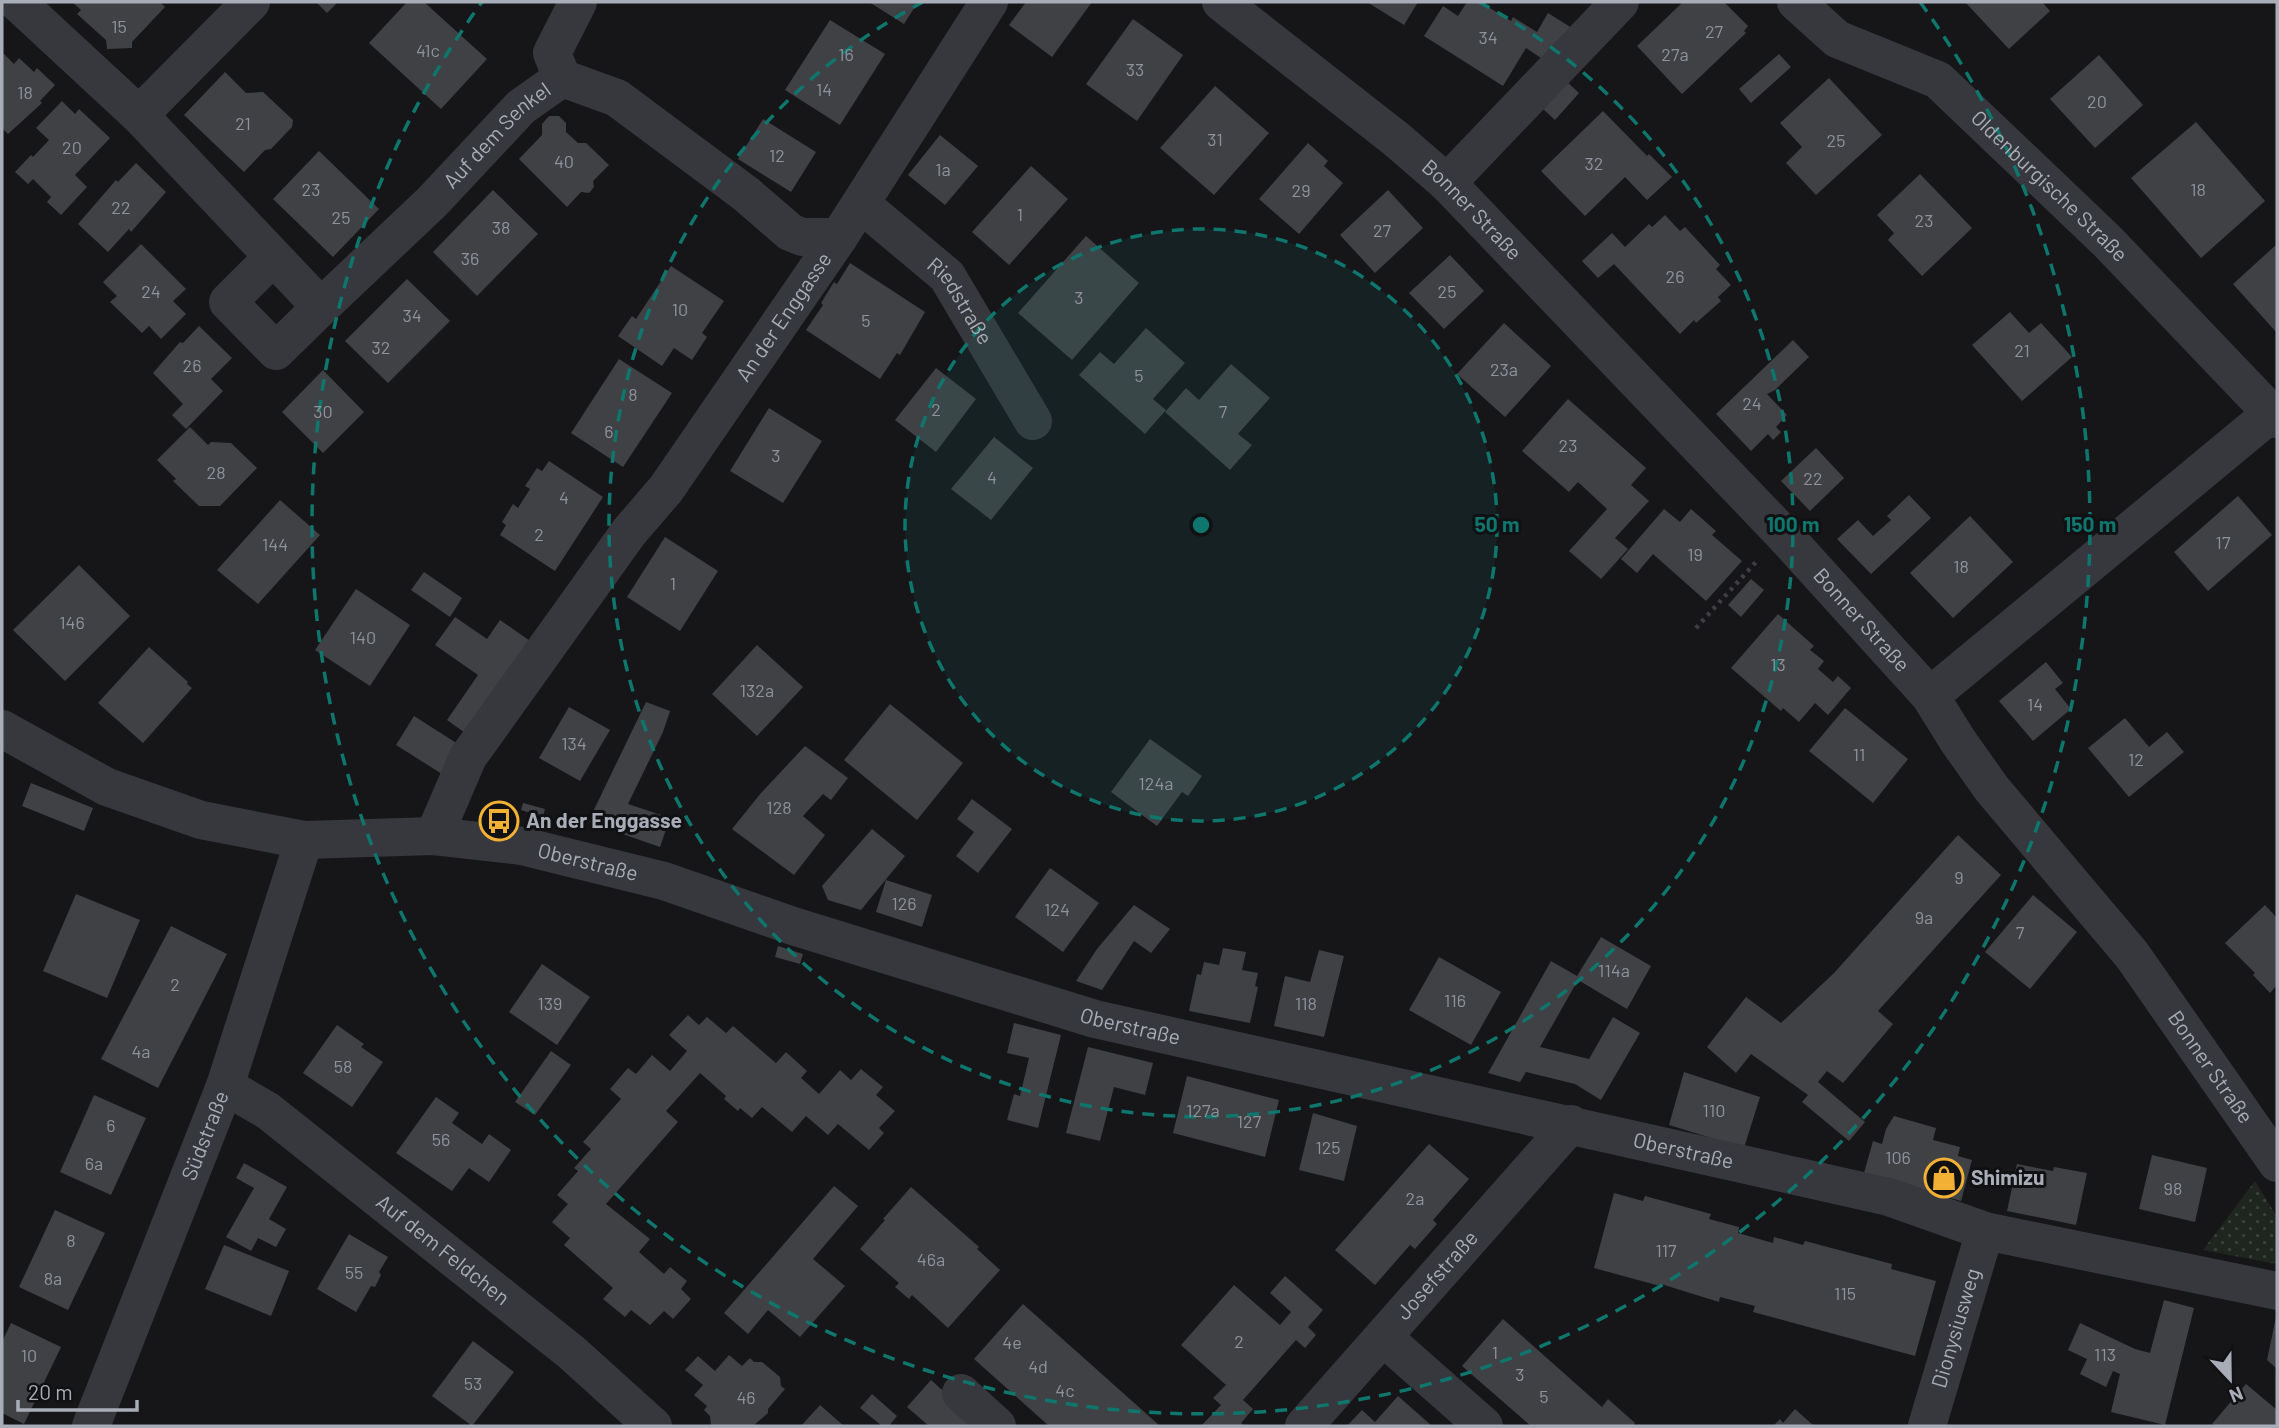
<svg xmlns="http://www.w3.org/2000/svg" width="2279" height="1428" font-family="Barlow,sans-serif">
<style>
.grass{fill:url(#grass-dots)}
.building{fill:#404145}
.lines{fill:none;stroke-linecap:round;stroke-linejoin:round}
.path{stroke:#3d3f44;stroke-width:4.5;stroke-dasharray:3.5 5;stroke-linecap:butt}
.minor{stroke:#37383d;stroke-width:38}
.ring{fill:none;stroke:#0f766e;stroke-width:3.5;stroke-dasharray:12 9}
.labels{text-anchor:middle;stroke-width:6;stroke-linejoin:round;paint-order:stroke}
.number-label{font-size:18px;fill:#8e929b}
.street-label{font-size:21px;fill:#a8adb8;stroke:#111113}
.poi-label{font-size:21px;font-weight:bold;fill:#a8adb8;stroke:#111113;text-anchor:start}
.centre{fill:#0f766e;stroke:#111113;stroke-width:3.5}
.ring-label{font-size:21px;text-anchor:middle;font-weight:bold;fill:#0f766e;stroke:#111113;stroke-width:6;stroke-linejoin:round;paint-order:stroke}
</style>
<defs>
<pattern id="grass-dots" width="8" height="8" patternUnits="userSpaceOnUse" patternTransform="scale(1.75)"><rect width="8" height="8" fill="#1e261f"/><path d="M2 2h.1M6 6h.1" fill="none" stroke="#3c433d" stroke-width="1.8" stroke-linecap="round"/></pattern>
</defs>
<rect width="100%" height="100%" fill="#161618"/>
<!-- grass -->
<polygon class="grass" points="2255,1181 2277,1217 2277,1264 2203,1250"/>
<!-- building -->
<g class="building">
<polygon points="72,2 160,2 165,7 132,42 132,48 107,49 106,40 77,14 81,10"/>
<polygon points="316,2 338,2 327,13"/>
<polygon points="407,2 424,2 487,59 441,109 369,43"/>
<polygon points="869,2 918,2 904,24"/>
<polygon points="1026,2 1092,2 1052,57 1009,25"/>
<polygon points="1367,2 1418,2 1404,25"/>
<polygon points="1467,2 1480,2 1511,21 1513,17 1537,32 1548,13 1575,30 1547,62 1526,48 1503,86 1424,36 1443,6 1458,16"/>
<polygon points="1683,2 1724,2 1748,26 1744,31 1746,33 1682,94 1637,46"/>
<polygon points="1965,2 2042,2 2050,11 2009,49"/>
<polygon points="1133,19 1183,55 1137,121 1086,84"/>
<polygon points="830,20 885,54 840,125 785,90"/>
<polygon points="2,52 14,64 19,58 34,72 37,68 55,85 40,101 42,103 8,134 2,128"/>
<polygon points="1779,54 1791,67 1751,103 1739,89"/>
<polygon points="2099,55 2143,105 2095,148 2050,99"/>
<polygon points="225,72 246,93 263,92 293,120 292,127 271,149 265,150 244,172 184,115"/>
<polygon points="1829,78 1882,135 1816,195 1786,163 1802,147 1780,123"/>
<polygon points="1566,81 1579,93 1555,120 1542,108"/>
<polygon points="1215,86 1269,133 1214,195 1160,148"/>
<polygon points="62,101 75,114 79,109 110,138 75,175 87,187 61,215 47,202 51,197 33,179 28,184 15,172 31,155 33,157 49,140 36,128"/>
<polygon points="1603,111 1647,156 1649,154 1672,177 1647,200 1625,177 1585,216 1541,171"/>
<polygon points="549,116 559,116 566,123 566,132 578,143 586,143 609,165 593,181 594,187 589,193 581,192 567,207 519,159 542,135 542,124"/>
<polygon points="763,119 816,152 791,192 738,159"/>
<polygon points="2196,122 2265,201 2201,258 2131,178"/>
<polygon points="940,135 978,166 945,205 908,175"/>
<polygon points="1308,143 1328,161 1324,166 1343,183 1299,234 1259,199"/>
<polygon points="319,151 379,209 333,257 273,199"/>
<polygon points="136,163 166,192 131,232 129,229 108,252 78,224 116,180 118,182"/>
<polygon points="1031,166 1068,199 1009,265 972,232"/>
<polygon points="1920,174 1972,228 1922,276 1888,240 1894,233 1877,215"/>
<polygon points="493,190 538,234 477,296 433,252"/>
<polygon points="1388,190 1423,228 1375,273 1340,235"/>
<polygon points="1665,215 1680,231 1685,227 1720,265 1716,269 1731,285 1718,297 1721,301 1696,323 1694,320 1680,334 1614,264 1598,278 1582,261 1612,233 1625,247 1649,224 1652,227"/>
<polygon points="1086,236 1139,283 1072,360 1018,313"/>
<polygon points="141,244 186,289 173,301 186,314 161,339 149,326 142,333 110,302 117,296 103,282"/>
<polygon points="2277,244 2277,333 2233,284"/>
<polygon points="1450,255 1484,291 1444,329 1409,293"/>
<polygon points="850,263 925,312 900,355 897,353 880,379 806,330 823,305 821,303 834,282 837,284"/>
<polygon points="671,266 724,301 702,333 707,337 692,360 674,348 662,366 618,336 632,316 636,319"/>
<polygon points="407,279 450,321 388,383 345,341"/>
<polygon points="2010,312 2029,333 2041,323 2072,357 2022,401 1972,345"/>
<polygon points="1504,323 1551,366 1505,417 1457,374"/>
<polygon points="199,326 232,358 211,379 223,391 186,429 172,415 183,404 153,373 180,342 183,343"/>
<polygon points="1146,328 1185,363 1153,399 1166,410 1145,434 1079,375 1100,352 1114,364"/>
<polygon points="1793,340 1809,357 1775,390 1767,394 1787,415 1776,427 1781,432 1773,440 1768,434 1751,451 1716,414"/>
<polygon points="619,359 672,393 623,467 571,433"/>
<polygon points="1231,364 1270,398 1238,434 1252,445 1230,470 1165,412 1186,388 1199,400"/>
<polygon points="936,368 976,399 936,452 895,420"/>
<polygon points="323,370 364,412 323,453 282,412"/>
<polygon points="1568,399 1646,468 1631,485 1649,501 1615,538 1628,549 1601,579 1569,551 1607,509 1578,482 1569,492 1522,451"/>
<polygon points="769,408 822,441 783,503 730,471"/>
<polygon points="190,427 208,445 211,442 231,443 257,468 220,506 199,506 173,481 176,479 157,460"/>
<polygon points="994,437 1033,468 991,520 951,489"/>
<polygon points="1816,448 1844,478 1810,511 1781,481"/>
<polygon points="549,461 603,497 555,571 500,535 506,525 502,522 513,504 518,508 530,489 525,486 537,468 542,471"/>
<polygon points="1909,495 1931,518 1871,574 1837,539 1858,520 1873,536 1891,520 1887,516"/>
<polygon points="2238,496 2272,535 2208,591 2174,552"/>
<polygon points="280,500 320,535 258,604 217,570"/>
<polygon points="1664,509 1680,522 1691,509 1716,531 1712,535 1742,561 1706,601 1653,554 1637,573 1621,559"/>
<polygon points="1970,516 2013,562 1953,618 1910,573"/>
<polygon points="665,537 718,571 680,631 627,597"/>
<polygon points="79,565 130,616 65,681 13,630"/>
<polygon points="424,572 462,598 450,617 411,590"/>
<polygon points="1751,579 1764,590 1741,617 1728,605"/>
<polygon points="356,589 410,625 370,686 315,650"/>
<polygon points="1778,614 1814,646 1810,650 1824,661 1818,669 1833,682 1838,676 1851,688 1828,715 1815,703 1799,722 1783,708 1781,711 1731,668"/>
<polygon points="455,617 487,639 500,620 533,643 468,735 447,720 478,675 435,645"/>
<polygon points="757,645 803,687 757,736 712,694"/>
<polygon points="149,647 188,682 187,684 192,688 143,743 98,703"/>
<polygon points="2046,662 2063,683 2055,689 2071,709 2033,741 1999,701"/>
<polygon points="646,702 670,711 663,732 628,804 670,818 660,847 588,822"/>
<polygon points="890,704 963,763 917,820 844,760"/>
<polygon points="569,707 610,730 580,781 539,758"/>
<polygon points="1845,708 1908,759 1873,803 1809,751"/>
<polygon points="414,716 461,746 442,774 396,745"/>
<polygon points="2125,718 2149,747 2167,732 2184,752 2129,797 2088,748"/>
<polygon points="1150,739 1202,776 1188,796 1182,792 1157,826 1111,792"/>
<polygon points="805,746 848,778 831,800 823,794 803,816 825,835 794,875 732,829 761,793"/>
<polygon points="31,783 93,808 84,831 22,806"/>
<polygon points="972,799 1012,829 978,873 956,856 974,832 957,819"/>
<polygon points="523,803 545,809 543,817 521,810"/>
<polygon points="872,829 905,856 861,910 828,900 822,886"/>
<polygon points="1958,835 2001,875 1878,1011 1893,1024 1843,1083 1827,1071 1818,1082 1865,1122 1849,1141 1802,1102 1808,1095 1751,1054 1736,1073 1707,1047 1746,997 1781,1023 1834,973"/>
<polygon points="1050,868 1099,903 1063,952 1015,917"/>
<polygon points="886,880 932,895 922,927 876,912"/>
<polygon points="76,894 140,920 107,998 43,971"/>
<polygon points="2033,895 2077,932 2030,989 1985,952"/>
<polygon points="1134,905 1170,929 1151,953 1134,941 1102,990 1076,981 1097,949"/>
<polygon points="2265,905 2277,918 2277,985 2270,993 2253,975 2255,973 2225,943"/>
<polygon points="171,926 227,954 158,1088 101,1059"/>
<polygon points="1601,937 1651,966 1627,1009 1578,980 1540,1047 1589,1059 1613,1017 1640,1033 1601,1100 1575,1084 1526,1072 1520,1082 1488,1073 1551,961 1577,976"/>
<polygon points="778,946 803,954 800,964 775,957"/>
<polygon points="1223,948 1246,952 1242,970 1258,973 1255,986 1258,987 1250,1023 1189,1011 1197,974 1201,975 1204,962 1219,965"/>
<polygon points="1319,950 1344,956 1324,1037 1274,1026 1285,976 1310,982"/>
<polygon points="1439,957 1501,992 1471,1045 1409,1010"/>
<polygon points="542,964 590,997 557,1045 509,1012"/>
<polygon points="688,1015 699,1025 707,1017 726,1033 733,1026 776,1063 786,1052 807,1071 801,1078 819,1094 840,1070 851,1080 861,1069 883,1087 876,1095 895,1111 879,1128 884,1133 869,1150 838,1124 828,1135 806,1116 792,1132 762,1107 752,1118 740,1108 738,1111 724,1099 726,1096 700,1073 666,1111 678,1122 606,1204 650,1239 639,1252 664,1274 670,1267 687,1281 681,1289 691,1299 673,1319 664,1311 650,1325 631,1310 625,1317 603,1299 613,1288 564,1245 570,1238 552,1222 568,1204 557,1195 578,1171 574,1168 591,1149 583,1142 621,1099 610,1089 628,1068 636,1074 652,1055 670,1071 687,1051 669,1035"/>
<polygon points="1014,1023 1061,1035 1038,1128 1007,1120 1014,1094 1020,1096 1029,1058 1007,1053"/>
<polygon points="337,1025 364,1044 361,1047 383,1062 352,1107 303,1073"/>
<polygon points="1088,1047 1153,1063 1145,1095 1114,1087 1100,1141 1066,1133"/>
<polygon points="551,1051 571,1065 535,1115 515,1102"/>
<polygon points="1684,1072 1760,1097 1744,1148 1669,1125"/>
<polygon points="1187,1076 1279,1100 1265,1157 1173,1133"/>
<polygon points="94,1095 146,1118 111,1195 60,1172"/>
<polygon points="436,1097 459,1113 452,1123 482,1144 489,1134 511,1150 489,1182 469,1168 452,1191 396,1153"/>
<polygon points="1313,1113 1357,1126 1344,1181 1299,1170"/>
<polygon points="1894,1116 1936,1128 1933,1140 1960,1147 1958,1156 1972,1160 1961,1201 1864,1173 1873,1141 1882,1144 1886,1129"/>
<polygon points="1429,1144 1469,1179 1433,1220 1437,1224 1415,1249 1410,1245 1375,1285 1335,1250"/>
<polygon points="2152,1155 2207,1168 2195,1222 2139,1209"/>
<polygon points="244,1163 287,1187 269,1219 286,1229 276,1247 258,1238 251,1251 226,1237 254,1188 236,1178"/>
<polygon points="2017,1164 2053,1171 2054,1167 2087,1173 2076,1225 2007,1211"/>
<polygon points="834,1186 858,1206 813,1259 845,1286 800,1337 768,1310 748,1334 724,1313"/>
<polygon points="911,1187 979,1247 977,1249 1000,1270 948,1328 912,1295 909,1299 895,1287 899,1283 860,1249 885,1220 883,1219"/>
<polygon points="1614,1193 1643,1201 1645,1196 1711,1214 1709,1219 1739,1227 1738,1233 1773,1243 1774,1237 1803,1245 1805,1241 1892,1264 1891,1269 1936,1281 1915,1356 1753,1312 1755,1306 1720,1297 1719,1302 1661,1284 1660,1286 1594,1268"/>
<polygon points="55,1210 105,1233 68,1310 19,1287"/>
<polygon points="349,1234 388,1257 379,1272 381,1275 375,1287 371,1286 356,1312 317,1289"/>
<polygon points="224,1245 289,1271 271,1316 205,1289"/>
<polygon points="1285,1276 1323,1310 1308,1327 1316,1335 1305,1348 1296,1340 1243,1400 1253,1409 1241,1423 1245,1426 1201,1426 1221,1405 1213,1398 1226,1385 1181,1345 1234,1285 1280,1325 1291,1312 1270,1293"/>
<polygon points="2164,1300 2194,1308 2165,1425 2111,1412 2120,1374 2113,1371 2106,1387 2080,1374 2087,1359 2068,1350 2080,1323 2135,1349 2150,1353"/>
<polygon points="1023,1304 1076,1351 1160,1426 1049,1426 974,1359"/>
<polygon points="2276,1317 2277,1317 2277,1369 2267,1360"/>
<polygon points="1503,1319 1602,1407 1608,1399 1635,1423 1633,1426 1531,1426 1462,1366"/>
<polygon points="11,1323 61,1347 24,1424 2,1413 2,1342"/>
<polygon points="473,1341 514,1372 472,1426 432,1396"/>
<polygon points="729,1355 742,1366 750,1358 754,1362 762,1362 780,1377 781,1386 785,1389 768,1409 768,1413 753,1426 711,1426 710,1416 704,1410 707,1406 694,1395 703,1385 685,1370 698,1356 715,1371"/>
<polygon points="931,1380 982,1426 929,1426 907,1407"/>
<polygon points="2246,1384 2277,1410 2277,1426 2215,1426 2212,1424"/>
<polygon points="872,1394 897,1416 889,1426 882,1426 860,1408"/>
<polygon points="1398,1396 1432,1426 1347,1426 1362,1410 1375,1422"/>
<polygon points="820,1405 844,1426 801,1426"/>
<polygon points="1795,1409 1814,1426 1773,1426 1780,1419 1783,1423"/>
</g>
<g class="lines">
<!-- path -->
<polyline class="path" points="1696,628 1756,562"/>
<!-- minor -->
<g class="minor">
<path id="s1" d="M17 2 139 115 321 307 432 202 521 107 562 78 617 98 746 194 790 232 802 237H839"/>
<path id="s2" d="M1221 2 1396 139 1447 183 1782 533 1930 696 1958 741 1992 789 2132 955 2277 1163"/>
<path id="s3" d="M1796 2 1837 39 1938 80 2107 241 2277 419"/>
<polyline points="562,78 552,53 578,2"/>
<polyline points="139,115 251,2"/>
<polyline points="1447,183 1620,2"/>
<path id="s4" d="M861 204 947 276 1033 421"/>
<polyline points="272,258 228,302 276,351 321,307"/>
<polyline points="1930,696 2272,413"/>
<path id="s5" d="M2 729 107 787 201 820 304 840 434 836 522 846 664 881 793 926 1095 1019 1889 1197 1985 1231 2277 1291"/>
<path id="s6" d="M434 836 468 757 629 532 666 489 839 237 989 2"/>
<path id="s7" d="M225 1086 268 1111 571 1352 653 1426"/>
<polyline points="1383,1337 1484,1426"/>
<polyline points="961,1393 997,1426"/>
<path id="s8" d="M91 1426 225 1086 304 840"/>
<path id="s9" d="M1304 1426 1571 1124"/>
<path id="s10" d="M1927 1426 1985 1231"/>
</g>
</g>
<!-- distance rings -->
<circle cx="1201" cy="525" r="296" fill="#0f766e" fill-opacity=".12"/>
<g class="ring">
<circle cx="1201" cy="525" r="296"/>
<path d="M1479 2A592 592 0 1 1 923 2"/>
<path d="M1920 2A889 889 0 1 1 482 2"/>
</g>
<!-- icons -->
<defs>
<symbol id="bus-ring" viewBox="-11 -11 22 22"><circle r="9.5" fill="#111113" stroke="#f2b134" stroke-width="1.5"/><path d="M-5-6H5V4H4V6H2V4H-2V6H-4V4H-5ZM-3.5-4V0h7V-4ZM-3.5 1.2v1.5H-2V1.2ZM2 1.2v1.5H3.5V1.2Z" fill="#f2b134"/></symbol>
<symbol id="shop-ring" viewBox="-11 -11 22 22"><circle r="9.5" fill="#111113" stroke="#f2b134" stroke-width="1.5"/><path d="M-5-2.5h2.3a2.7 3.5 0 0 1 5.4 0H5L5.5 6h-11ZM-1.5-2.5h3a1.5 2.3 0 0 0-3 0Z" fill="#f2b134"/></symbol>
</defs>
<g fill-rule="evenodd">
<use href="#bus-ring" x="477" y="799" width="44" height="44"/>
<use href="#shop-ring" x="1922" y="1156" width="44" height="44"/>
</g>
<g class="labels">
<!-- number labels -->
<g class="number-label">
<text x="119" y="33">15</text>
<text x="1714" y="38">27</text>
<text x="1488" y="44">34</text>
<text x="428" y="57">41c</text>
<text x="846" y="61">16</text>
<text x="1675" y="61">27a</text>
<text x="1135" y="76">33</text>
<text x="824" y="96">14</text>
<text x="25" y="99">18</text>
<text x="2097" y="108">20</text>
<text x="243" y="130">21</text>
<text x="1215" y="146">31</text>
<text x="1836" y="147">25</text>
<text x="72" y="154">20</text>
<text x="777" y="162">12</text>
<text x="564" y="168">40</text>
<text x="1594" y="170">32</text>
<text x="943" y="176">1a</text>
<text x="311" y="196">23</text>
<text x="2198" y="196">18</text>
<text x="1301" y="197">29</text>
<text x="121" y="214">22</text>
<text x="1020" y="221">1</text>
<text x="341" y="224">25</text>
<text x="1924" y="227">23</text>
<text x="501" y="234">38</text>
<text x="1382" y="237">27</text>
<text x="470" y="265">36</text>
<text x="1675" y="283">26</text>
<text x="151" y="298">24</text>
<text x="1447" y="298">25</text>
<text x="1079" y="304">3</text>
<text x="680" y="316">10</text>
<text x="412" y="322">34</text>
<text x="866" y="327">5</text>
<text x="381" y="354">32</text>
<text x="2022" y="357">21</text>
<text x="192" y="372">26</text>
<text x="1504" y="376">23a</text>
<text x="1139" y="382">5</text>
<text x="633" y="401">8</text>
<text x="1752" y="410">24</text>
<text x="936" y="416">2</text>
<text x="323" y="418">30</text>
<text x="1223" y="418">7</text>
<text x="609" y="438">6</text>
<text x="1568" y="452">23</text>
<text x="776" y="462">3</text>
<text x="216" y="479">28</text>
<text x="992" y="484">4</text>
<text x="1813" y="485">22</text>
<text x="564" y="504">4</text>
<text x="539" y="541">2</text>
<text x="2223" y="549">17</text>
<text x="275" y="551">144</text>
<text x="1695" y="561">19</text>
<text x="1961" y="573">18</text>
<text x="673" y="590">1</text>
<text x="72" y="629">146</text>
<text x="363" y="644">140</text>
<text x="1778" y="671">13</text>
<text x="757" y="697">132a</text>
<text x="2035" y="711">14</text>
<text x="574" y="750">134</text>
<text x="1859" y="761">11</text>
<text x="2136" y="766">12</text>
<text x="1156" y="790">124a</text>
<text x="779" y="814">128</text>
<text x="1959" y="884">9</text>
<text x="904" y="910">126</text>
<text x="1057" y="916">124</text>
<text x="1924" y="924">9a</text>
<text x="2020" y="939">7</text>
<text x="1614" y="977">114a</text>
<text x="175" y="991">2</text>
<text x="1455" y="1007">116</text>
<text x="550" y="1010">139</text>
<text x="1306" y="1010">118</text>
<text x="141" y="1058">4a</text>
<text x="343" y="1073">58</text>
<text x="1203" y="1117">127a</text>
<text x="1714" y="1117">110</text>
<text x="1249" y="1128">127</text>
<text x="111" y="1132">6</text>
<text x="441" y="1146">56</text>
<text x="1328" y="1154">125</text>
<text x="1898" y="1164">106</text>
<text x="94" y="1170">6a</text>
<text x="2173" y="1195">98</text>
<text x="1415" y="1205">2a</text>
<text x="71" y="1247">8</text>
<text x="1666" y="1257">117</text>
<text x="931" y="1266">46a</text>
<text x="354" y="1279">55</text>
<text x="53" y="1285">8a</text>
<text x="1845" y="1300">115</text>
<text x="1239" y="1348">2</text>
<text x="1012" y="1349">4e</text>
<text x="1495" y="1359">1</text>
<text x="2105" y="1361">113</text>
<text x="29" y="1362">10</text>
<text x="1038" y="1373">4d</text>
<text x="1520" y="1381">3</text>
<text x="473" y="1390">53</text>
<text x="1065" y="1397">4c</text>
<text x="1544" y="1403">5</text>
<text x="746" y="1404">46</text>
</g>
<!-- street labels -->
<g class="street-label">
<text dy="7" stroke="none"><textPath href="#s1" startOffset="677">Auf dem Senkel</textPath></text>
<text dy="7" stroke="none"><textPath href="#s3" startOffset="318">Oldenburgische Straße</textPath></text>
<text dy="7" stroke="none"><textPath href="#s2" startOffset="326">Bonner Straße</textPath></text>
<text dy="7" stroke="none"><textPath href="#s4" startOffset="140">Riedstraße</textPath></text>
<text dy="7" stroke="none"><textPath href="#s6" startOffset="628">An der Enggasse</textPath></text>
<text dy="7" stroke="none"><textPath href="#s2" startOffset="892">Bonner Straße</textPath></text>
<text dy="7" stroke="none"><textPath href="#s5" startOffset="611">Oberstraße</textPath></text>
<text dy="7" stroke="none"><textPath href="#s5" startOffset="1178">Oberstraße</textPath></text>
<text dy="7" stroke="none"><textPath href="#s2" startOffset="1460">Bonner Straße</textPath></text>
<text dy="7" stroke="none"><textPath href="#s8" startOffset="312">Südstraße</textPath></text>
<text dy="7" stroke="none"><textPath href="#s5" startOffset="1745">Oberstraße</textPath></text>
<text dy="7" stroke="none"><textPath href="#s7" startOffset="273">Auf dem Feldchen</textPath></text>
<text dy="7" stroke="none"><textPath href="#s9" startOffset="201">Josefstraße</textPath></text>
<text dy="7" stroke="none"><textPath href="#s10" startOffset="102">Dionysiusweg</textPath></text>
</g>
<!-- poi labels -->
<g class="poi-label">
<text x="526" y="828">An der Enggasse</text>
<text x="1971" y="1185">Shimizu</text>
</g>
</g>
<circle cx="1201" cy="525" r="10" class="centre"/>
<g class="ring-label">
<text x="1497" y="532">50 m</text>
<text x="1793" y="532">100 m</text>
<text x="2090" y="532">150 m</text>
</g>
<!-- border -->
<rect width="2279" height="1428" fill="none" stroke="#a8adb8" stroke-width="7"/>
<!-- north arrow -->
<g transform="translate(2230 1379) rotate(158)" stroke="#111113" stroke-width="5" paint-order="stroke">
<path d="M0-5L12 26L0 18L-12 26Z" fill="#a8adb8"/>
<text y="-10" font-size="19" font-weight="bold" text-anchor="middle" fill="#a8adb8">N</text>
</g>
<!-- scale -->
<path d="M18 1400v10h119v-10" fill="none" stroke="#a8adb8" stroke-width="3.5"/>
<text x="28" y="1400" font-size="21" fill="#a8adb8" stroke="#111113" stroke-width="5" paint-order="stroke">20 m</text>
</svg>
